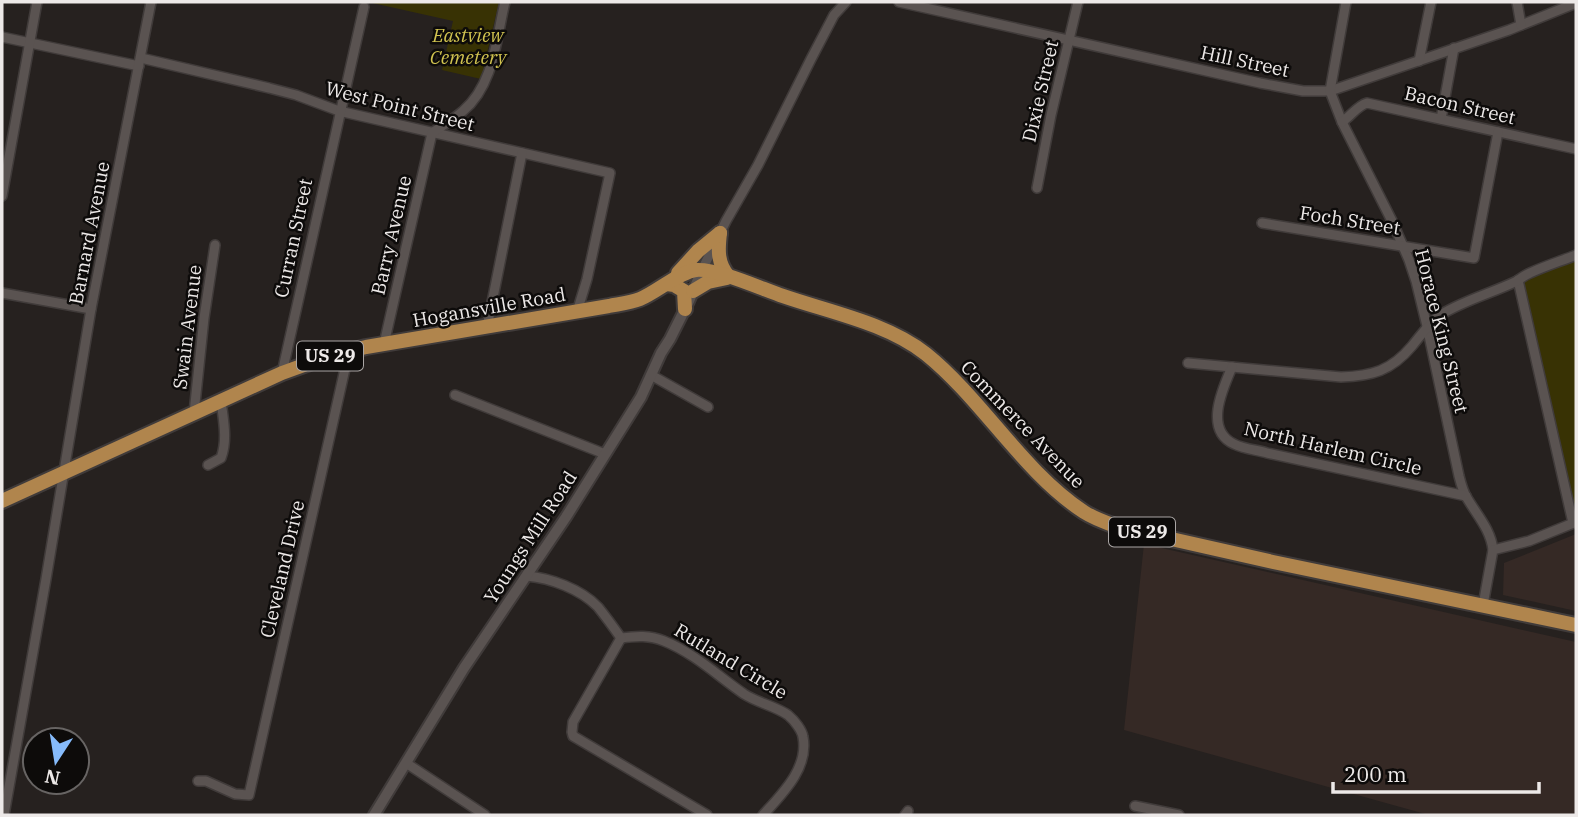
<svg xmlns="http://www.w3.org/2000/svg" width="1578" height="817" font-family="'IBM Plex Serif',serif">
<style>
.built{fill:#352925}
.green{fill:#383204}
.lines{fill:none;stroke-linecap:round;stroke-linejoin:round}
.minor-casing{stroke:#403b3a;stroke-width:12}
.tertiary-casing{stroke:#403b3a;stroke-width:14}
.primary-casing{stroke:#403b3a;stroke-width:18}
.minor{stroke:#5a5351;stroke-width:9}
.tertiary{stroke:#5a5351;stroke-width:10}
.primary{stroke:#b0854d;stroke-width:14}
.labels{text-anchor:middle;stroke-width:5;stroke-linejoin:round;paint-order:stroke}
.shield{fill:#0d0b0a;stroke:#aaa6a5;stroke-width:2}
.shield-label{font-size:18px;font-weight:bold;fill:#ede9e8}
.park-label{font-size:19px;font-style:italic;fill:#d1c350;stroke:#0d0b0a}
.street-label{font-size:19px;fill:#ede9e8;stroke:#0d0b0a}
</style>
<rect width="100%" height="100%" fill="#26211f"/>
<!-- built -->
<g class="built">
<polygon points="1576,534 1576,611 1503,595 1504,563"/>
<polygon points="1144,544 1576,642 1576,815 1429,815 1124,730"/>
</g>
<!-- green -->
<g class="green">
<polygon points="368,2 499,2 481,79 442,70 453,21"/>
<polygon points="1576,259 1576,517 1523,282 1528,277"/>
</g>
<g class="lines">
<defs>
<g id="minor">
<polyline points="899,2 1260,83 1303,91 1330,91 1509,30 1576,3"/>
<path d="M1346 2 1330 91 1342 122 1392 221 1409 260 1416 281 1427 326 1459 476C1461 484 1463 492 1467 498 1477 515 1491 530 1493 550"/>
<polyline points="1517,2 1521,25"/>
<polyline points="2,37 139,66"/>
<polyline points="141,58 269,88 296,95 339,111 610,173 587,279 577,312"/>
<polyline points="1419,61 1431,2"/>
<polyline points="1441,119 1454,48"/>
<path d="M1342 122C1351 116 1357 106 1367 103L1576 149"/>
<polyline points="1037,188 1051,115 1078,2"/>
<polyline points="2,196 37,2"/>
<polyline points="1262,223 1474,258 1498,132"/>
<polyline points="702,270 726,221 758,165 811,59 834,15 846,2"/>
<polyline points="1518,280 1573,523"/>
<polyline points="2,293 91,309"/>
<polyline points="487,327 522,153"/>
<path d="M384 344 432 133C442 126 454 119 463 111 494 85 496 39 505 2"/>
<path d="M1188 363 1341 377C1372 376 1391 371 1412 346 1422 334 1429 323 1442 314 1465 300 1492 293 1517 281 1521 278 1525 275 1530 273 1545 266 1561 261 1576 255"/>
<path d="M1232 367C1222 390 1204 430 1234 444 1244 449 1257 450 1267 453L1466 496"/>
<polyline points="282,373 364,7"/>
<polyline points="651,375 708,407"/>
<polyline points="455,395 605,454"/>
<polyline points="194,413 204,318 215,245"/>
<path d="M208 465 221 458C228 439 223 419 221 400"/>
<path d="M527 576C550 578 581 589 598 607 606 617 614 628 621 638 636 636 650 635 664 641 694 653 718 676 744 694 758 703 775 706 788 715 794 720 802 730 803 737 809 768 782 794 763 815"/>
<polyline points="1483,605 1493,550 1529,541 1576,522"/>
<polyline points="621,638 573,722 572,732 573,736 707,815"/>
<polyline points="406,763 485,815"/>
<polyline points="198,781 206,781 235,794 249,795 349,351"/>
<polyline points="1135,806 1179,815"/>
<polyline points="4,815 46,579 91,309 151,2"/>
<polyline points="905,815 908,811"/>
</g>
<polyline id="tertiary" points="374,815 464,668 566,517 641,397 661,353 670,339 689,301 702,270"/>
<g id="primary">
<path d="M720 233C718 250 717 263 729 277"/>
<polyline points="678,273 698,251 720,233"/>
<polyline points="667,284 674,285 684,291 685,309"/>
<polyline points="693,291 708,282 727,278"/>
<path d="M2 501 282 373 326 357 366 347 609 306C619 304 630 303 640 299 657 292 679 272 696 270 716 268 762 289 783 296 829 312 887 323 926 354 983 400 1022 471 1084 512 1095 519 1107 523 1118 527L1273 562 1576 625"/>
</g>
</defs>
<!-- minor casing -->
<use href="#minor" class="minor-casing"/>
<!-- tertiary casing -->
<use href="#tertiary" class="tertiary-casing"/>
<!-- primary casing -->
<use href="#primary" class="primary-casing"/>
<!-- minor -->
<use href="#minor" class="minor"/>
<!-- tertiary -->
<use href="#tertiary" class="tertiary"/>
<!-- primary -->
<use href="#primary" class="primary"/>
</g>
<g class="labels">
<!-- shield labels -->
<g class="shield">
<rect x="297" y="341.5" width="66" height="29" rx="5"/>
<rect x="1109" y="517.5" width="66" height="29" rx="5"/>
</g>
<g class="shield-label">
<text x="330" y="362">US 29</text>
<text x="1142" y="538">US 29</text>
</g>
<!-- park labels -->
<g class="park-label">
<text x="468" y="42">Eastview<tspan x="468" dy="22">Cemetery</tspan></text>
</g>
<!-- street labels -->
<g class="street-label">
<text transform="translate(1245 61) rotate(12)" y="7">Hill Street</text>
<text transform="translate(1040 91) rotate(-77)" y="7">Dixie Street</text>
<text transform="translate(1460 105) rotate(13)" y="7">Bacon Street</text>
<text transform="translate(400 106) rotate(14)" y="7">West Point Street</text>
<text transform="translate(1350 220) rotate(9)" y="7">Foch Street</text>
<text transform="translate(89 233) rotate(-79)" y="7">Barnard Avenue</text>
<text transform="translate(391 235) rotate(-77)" y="7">Barry Avenue</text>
<text transform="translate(293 238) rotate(-78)" y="7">Curran Street</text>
<text transform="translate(489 307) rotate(-10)" y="7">Hogansville Road</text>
<text transform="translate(187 327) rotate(-83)" y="7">Swain Avenue</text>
<text transform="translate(1442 331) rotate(76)" y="7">Horace King Street</text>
<text transform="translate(1023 424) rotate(46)" y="7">Commerce Avenue</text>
<text transform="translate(1333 448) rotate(13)" y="7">North Harlem Circle</text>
<text transform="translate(530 537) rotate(-57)" y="7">Youngs Mill Road</text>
<text transform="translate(282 569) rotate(-77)" y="7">Cleveland Drive</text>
<text transform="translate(731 661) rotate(31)" y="7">Rutland Circle</text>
</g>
</g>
<!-- border -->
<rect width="1578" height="817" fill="none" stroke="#ede9e8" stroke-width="7"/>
<!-- north arrow -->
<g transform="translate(56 761) rotate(192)"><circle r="33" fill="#0d0b0a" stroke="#676463" stroke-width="2"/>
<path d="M0-5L12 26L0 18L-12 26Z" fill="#86bbfb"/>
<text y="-10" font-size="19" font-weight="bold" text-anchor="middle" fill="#ede9e8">N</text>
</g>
<!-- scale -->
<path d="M1333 782v10h206v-10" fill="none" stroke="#ede9e8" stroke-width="3.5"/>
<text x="1344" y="782" font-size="21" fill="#ede9e8" stroke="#0d0b0a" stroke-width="5" paint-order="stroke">200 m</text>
</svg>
